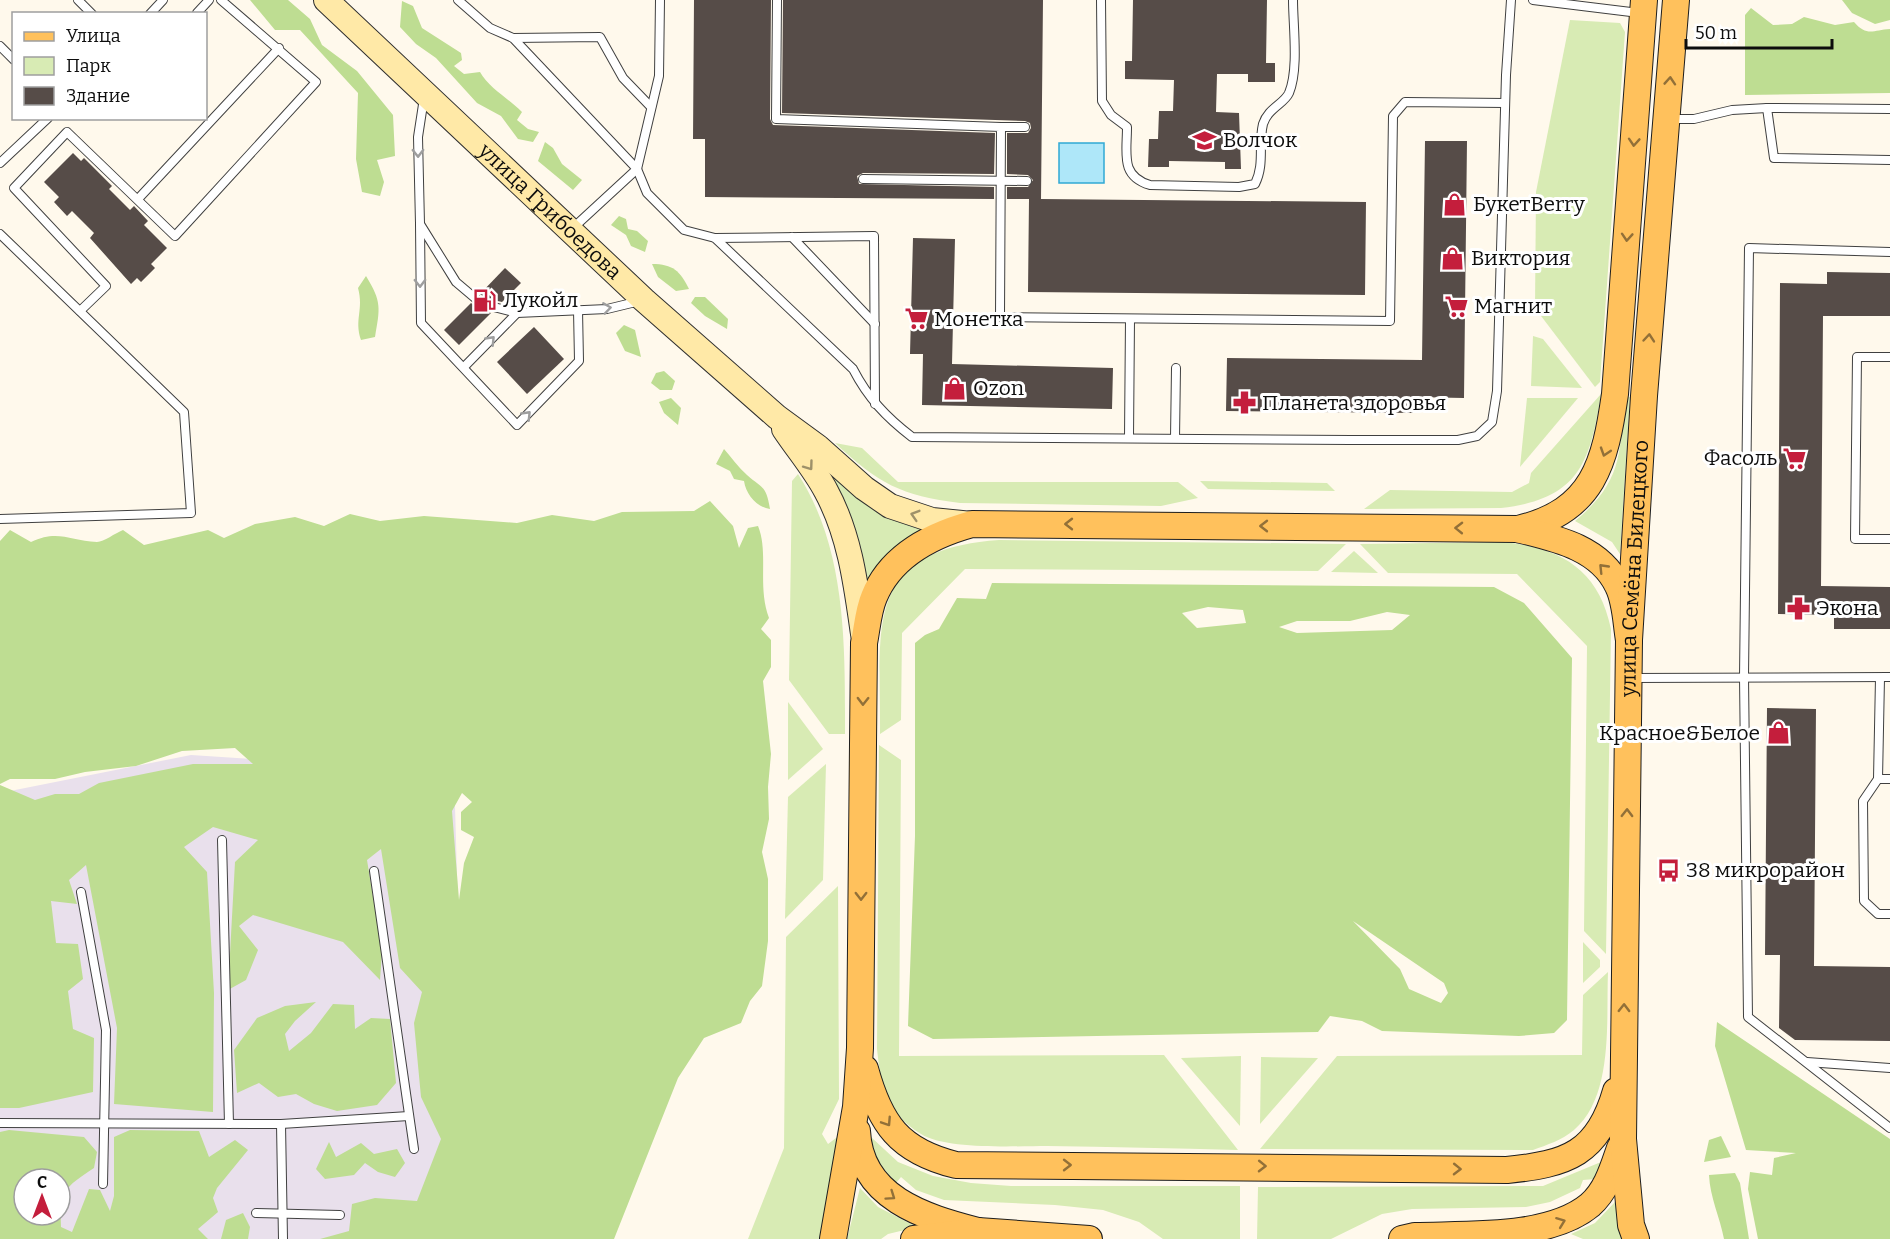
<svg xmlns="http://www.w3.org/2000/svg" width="1890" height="1239" font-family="Bitter,serif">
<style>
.industrial{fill:#e9e0ec;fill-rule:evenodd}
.green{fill:#d8ebb4}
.forest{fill:#bedd92;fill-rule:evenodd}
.water{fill:#aee7f9;stroke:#31a9d4;stroke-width:1.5}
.building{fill:#564c48}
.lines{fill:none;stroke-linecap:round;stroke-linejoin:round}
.lane-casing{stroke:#404040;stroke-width:10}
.secondary-casing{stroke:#2f2f2f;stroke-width:26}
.primary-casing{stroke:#1e1e1e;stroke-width:28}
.lane{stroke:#fff;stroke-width:8}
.secondary{stroke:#ffe9a7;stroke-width:24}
.primary{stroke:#ffc15c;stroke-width:26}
.oneway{stroke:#927038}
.oneway2{stroke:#9e9e9e}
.oneway3{stroke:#9e9169}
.labels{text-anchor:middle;stroke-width:6;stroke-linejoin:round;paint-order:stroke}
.poi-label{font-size:21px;fill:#0d0d0d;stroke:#fff;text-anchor:start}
.street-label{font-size:21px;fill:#0d0d0d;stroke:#fff}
</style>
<rect width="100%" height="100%" fill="#fff9ec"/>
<!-- industrial -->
<path class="industrial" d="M191 755 454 772 458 909 460 1239H0V793ZM24 1179H60V1215H24Z"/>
<!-- green -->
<g class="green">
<polygon points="1570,20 1620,23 1625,32 1600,382 1595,387 1535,308 1536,192"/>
<polygon points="1533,336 1543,339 1582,388 1531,386"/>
<path d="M1601 394C1590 463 1579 499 1501 508L1364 509 1390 490 1512 492 1529 483 1531 473Z"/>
<path d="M1630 397 1620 554 1612 542 1575 521C1622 482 1620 455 1624 398Z"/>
<polygon points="1527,398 1578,398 1520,467"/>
<path d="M835 443 862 448 898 482H1178L1198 498 1161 506 960 503C901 496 878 483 835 443Z"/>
<path d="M825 464 926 528C896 546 884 559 868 590L849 511Z"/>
<path d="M798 474C847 550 845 647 845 734H829L789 680 792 481Z"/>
<polygon points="1200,481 1327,483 1335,491 1208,489"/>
<path d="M999 540 1346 544 1318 571 965 569 902 633 901 720 880 734C881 626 862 550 999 540Z"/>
<path d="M1504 542C1562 548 1599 570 1611 629L1606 954 1584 931 1587 646 1517 574 1388 573 1360 544Z"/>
<polygon points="1354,551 1378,573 1331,572"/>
<polygon points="788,702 823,749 788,780"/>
<path d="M879 745 901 760 899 1056 1164 1055 1238 1150C1175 1148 1111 1147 1047 1146 1016 1146 946 1150 921 1134 886 1113 881 1086 877 1049Z"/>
<polygon points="826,764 823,880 785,919 788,797"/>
<polygon points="838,886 839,1099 822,1134 828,1144 840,1135 828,1217 820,1239 748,1239 784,1148 786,937"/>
<polygon points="1583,942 1600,960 1600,967 1583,983"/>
<path d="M1608 972C1606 1019 1614 1096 1574 1130 1562 1140 1547 1145 1533 1150L1260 1149 1337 1056 1582 1055 1583 995Z"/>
<polygon points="1241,1056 1240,1126 1181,1058"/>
<polygon points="1261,1057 1318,1058 1260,1124"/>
<polygon points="871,1137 898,1162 933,1176 971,1183 1011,1186 1240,1186 1240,1239 1163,1239 1139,1222 1103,1210 1055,1205 944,1200 916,1190 901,1177 896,1183 873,1156"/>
<polygon points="1601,1162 1595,1179 1583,1180 1580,1188 1550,1202 1526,1207 1412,1209 1382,1214 1331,1239 1257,1239 1258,1187 1543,1186"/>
<polygon points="860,1188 878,1207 917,1227 888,1234 881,1239 847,1239"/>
<polygon points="1615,1202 1624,1239 1583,1239 1571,1234 1595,1223"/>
</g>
<!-- forest -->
<g class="forest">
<polygon points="250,0 288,0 310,19 322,45 357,71 393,115 395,156 377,160 384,182 380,196 362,192 356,159 358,93 300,30 275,30"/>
<polygon points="1842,0 1890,0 1890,20 1875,24 1852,13"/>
<path d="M402 1 413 6 422 28 461 53 462 60 454 66 464 74 480 72C489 88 508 98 522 112L517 120 528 129 539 132 533 142 518 139 501 116 477 103 436 58 416 44 400 27Z"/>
<path d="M1751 8 1773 25 1792 24 1804 17 1835 25 1854 22C1867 37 1873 30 1890 29V93L1745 95V15Z"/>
<polygon points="545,142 553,148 562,164 582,180 573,190 538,161"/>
<polygon points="619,216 626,219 628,229 637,231 648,241 645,252 631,246 626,235 611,225"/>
<path d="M652 264C673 264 680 271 689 289L676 291 658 277Z"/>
<path d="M366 276C382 302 380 308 375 337L361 340C354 319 364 310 358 288Z"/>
<polygon points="695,297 705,297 728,319 727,329 705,316 691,303"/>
<polygon points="624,325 635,330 641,357 625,351 616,333"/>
<polygon points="664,371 675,381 672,390 660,390 651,383 656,373"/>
<polygon points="671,398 681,408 678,425 664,413 659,402"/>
<path d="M724 449C731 457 738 467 747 475 763 489 766 485 770 509 756 507 746 494 744 481L734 479 730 471 716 464Z"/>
<path d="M710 501 733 526 739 548 748 528 758 526C769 553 757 586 769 618L761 629 771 640V667L763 681 771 754 768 787 769 819 762 852 768 879V941L762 986 750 1001 741 1023 704 1038 678 1078 614 1239H320L349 1231 352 1204 375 1198 417 1201 441 1139 421 1097 414 1023 422 992 400 968 381 849 367 860 382 952 380 980 343 942 253 915 239 926 258 950 246 980 228 990 235 862 258 840 213 827 184 847 207 872 214 993 213 1112 114 1104 117 1028 86 865 69 880 77 904 51 901 56 943 78 944 83 979 68 991 73 1029 94 1038 93 1092 19 1108H0V785L35 800 55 794H79L99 783 193 764H253L235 748 182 751 136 766 85 772 55 779H10L0 784V541L10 530 31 542C58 529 70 541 97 542 104 542 115 533 123 530L144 545 208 530 224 538 255 524 295 517 324 526 350 514 380 521 424 516 517 523 552 515 594 521 622 512 694 511ZM462 793 472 802 461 812V830L474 837 464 863 459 900 452 811Z"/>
<path d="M992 583 1494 587 1524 603 1572 658 1567 1020 1554 1033 1519 1036 1382 1031 1362 1021 1330 1016 1318 1032 933 1039 908 1026 915 836V643L925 635 939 629 957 598 986 599ZM1208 607 1243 610 1246 623 1197 628 1182 613ZM1387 612 1410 615 1392 630 1297 633 1279 627 1297 621H1350ZM1353 921 1444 983 1448 993 1441 1003 1409 989 1400 969Z"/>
<polygon points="316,1002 295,1021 285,1034 289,1051 311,1033 333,1004 354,1005 355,1029 371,1018 390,1019 396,1083 377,1105 337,1111 314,1104 296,1094 278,1097 259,1083 237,1093 234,1050 257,1018 285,1006"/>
<polygon points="1717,1022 1890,1139 1890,1239 1758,1239 1748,1189 1750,1172 1772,1175 1774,1158 1796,1153 1746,1150 1715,1046"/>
<path d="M9 1130 84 1137 97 1152 94 1168C64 1188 60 1190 61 1227L72 1232 89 1189 100 1190 110 1211 114 1196V1137L130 1130 199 1131 209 1157 235 1140 248 1150 217 1188 213 1198 218 1212 198 1229 208 1239H0V1132ZM24 1179H60V1215H24Z"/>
<polygon points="1721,1136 1731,1157 1704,1162 1709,1140"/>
<polygon points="329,1142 336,1157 361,1143 374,1154 397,1149 405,1163 395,1177 378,1172 365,1163 354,1175 325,1179 316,1169"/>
<path d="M1735 1173 1740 1183 1749 1239H1724C1720 1217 1710 1198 1709 1175Z"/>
<polygon points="243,1213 250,1227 248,1239 221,1239 226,1220"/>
</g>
<!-- water -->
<rect class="water" x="1059" y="143" width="45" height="40"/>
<!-- building -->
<g class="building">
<polygon points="694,0 771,0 770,119 773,125 995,133 994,174 863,173 857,176 859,184 994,187 994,199 705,197 705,139 693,139"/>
<polygon points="783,0 1043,0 1041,199 1366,202 1365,295 1028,292 1029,199 1007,199 1007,187 1028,187 1033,180 1028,175 1007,174 1007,133 1028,133 1031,128 1030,123 1025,121 782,113"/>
<polygon points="1133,0 1267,0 1266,63 1275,63 1275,82 1248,82 1248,74 1217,74 1216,112 1239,113 1241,169 1225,169 1225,162 1169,161 1169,167 1148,167 1149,139 1158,139 1159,111 1173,111 1174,80 1125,79 1125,61 1132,61"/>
<polygon points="1425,141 1467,141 1464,398 1413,397 1413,413 1226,411 1227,358 1422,360"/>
<polygon points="73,153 81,161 84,158 112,186 109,189 130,210 134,206 148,221 144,225 167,248 151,264 155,268 141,282 137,278 131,284 90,238 94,233 72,211 67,216 54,202 59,197 44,182"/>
<polygon points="913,238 955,239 952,364 1113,368 1112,409 922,405 923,354 910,354"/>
<polygon points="505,268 521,283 502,302 485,298 480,294"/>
<polygon points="1827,272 1890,273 1890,316 1823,316 1821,586 1890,587 1890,629 1834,629 1834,615 1778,614 1780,283 1827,284"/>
<polygon points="471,303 480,310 491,313 459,345 444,330"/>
<polygon points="534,327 564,359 527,394 497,362"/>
<polygon points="1767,708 1816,709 1814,966 1890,967 1890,1041 1795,1040 1779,1028 1780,955 1765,955"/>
</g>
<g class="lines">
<defs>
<g id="lane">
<polyline points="78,0 92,14"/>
<path d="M458 0 490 28 513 38 637 169 647 193 684 230 715 238 853 369C868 398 886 417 912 437L1351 440H1458L1477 436 1492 422 1497 391 1506 75 1511 0"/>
<polyline points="777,0 776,119 1001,127 1000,317 1390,321 1393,116 1405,102 1505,103"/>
<path d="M1101 0 1102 101 1111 115 1127 127C1127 154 1120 176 1150 185L1239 187 1255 184C1265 164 1258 145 1263 124 1268 108 1284 104 1289 93 1299 69 1293 26 1293 0"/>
<polyline points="1533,0 1639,13"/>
<polyline points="197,13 209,0"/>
<polyline points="150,14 163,0"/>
<polyline points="513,38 600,37 623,78 651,107"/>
<polyline points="0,46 14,60"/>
<polyline points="424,98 418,137 420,224 456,282 482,304 517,313 607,309 640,301"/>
<polyline points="1767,108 1774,158 1890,160"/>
<polyline points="1668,119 1694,119 1732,110 1767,108 1890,109"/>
<polyline points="1001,127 1025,127"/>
<polyline points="0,163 48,118"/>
<polyline points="863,179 1027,181"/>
<polyline points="138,199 279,48"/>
<polyline points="420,224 421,323 517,425 579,361 578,310"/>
<polyline points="573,228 637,169 659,76 660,0"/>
<polyline points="0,234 184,412 191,513 0,519"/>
<polyline points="792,237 875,324"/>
<polyline points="715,238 874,236 875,404"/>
<polyline points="1890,252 1749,248 1744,677 1748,1017 1890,1128"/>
<polyline points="80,311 106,286 14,188 67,132 175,236 316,82 221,0"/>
<polyline points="1890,357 1857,357 1855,539 1890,539"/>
<polyline points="464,367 517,313"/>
<polyline points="1129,437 1130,319"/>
<polyline points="1175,438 1176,368"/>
<polyline points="1632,678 1890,677"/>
<polyline points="1880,678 1878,779 1863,801 1864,901 1878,914 1890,914"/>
<polyline points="1878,779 1890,779"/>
<polyline points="222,840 229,1124"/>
<polyline points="374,871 414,1149"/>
<polyline points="81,892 106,1030 103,1184"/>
<polyline points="1807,1062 1890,1068"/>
<polyline points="0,1123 281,1124 409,1116"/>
<polyline points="281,1124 283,1239"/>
<polyline points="256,1213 340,1215"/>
</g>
<g id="secondary">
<path id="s1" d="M326 0 644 300 777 417 818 447 864 488 890 506 932 520 972 524"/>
<path d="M784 429C798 450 815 470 826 491 850 535 856 585 863 634"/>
</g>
<g id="primary">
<path d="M1518 529C1594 511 1605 463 1615 394L1644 0"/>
<path d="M865 1069C880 1124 899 1151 956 1165L1507 1170C1567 1164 1598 1154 1616 1091"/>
<path d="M857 1131C860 1198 924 1217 978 1231"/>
<path d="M833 1239 856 1107 860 1048 864 643C867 628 868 611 874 597 891 555 932 535 972 524L1517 529C1554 538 1600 547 1618 586 1626 602 1626 623 1629 640"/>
<polyline points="914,1239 978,1231 1089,1239"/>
<path d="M1402 1239 1415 1236C1469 1234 1549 1239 1590 1205 1607 1190 1613 1168 1620 1148"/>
<path id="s2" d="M1636 1239 1631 1225 1623 1139 1629 640 1644 396 1676 0"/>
</g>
</defs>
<!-- lane casing -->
<use href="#lane" class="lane-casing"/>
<!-- secondary casing -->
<use href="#secondary" class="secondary-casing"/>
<!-- primary casing -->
<use href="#primary" class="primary-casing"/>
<!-- lane -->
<use href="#lane" class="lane"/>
<!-- secondary -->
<use href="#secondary" class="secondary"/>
<!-- primary -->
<use href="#primary" class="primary"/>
</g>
<!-- one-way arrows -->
<defs><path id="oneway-chevron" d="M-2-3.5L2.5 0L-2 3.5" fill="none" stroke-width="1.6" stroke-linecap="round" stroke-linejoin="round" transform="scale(1.5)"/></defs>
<g class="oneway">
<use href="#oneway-chevron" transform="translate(1670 81) rotate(-86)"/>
<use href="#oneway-chevron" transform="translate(1634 142) rotate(94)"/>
<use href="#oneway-chevron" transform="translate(1627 237) rotate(94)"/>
<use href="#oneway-chevron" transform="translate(1649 338) rotate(-85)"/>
<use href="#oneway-chevron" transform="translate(1605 452) rotate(108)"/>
<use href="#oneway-chevron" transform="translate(1069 524) rotate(-180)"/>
<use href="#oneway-chevron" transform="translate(1264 526) rotate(-180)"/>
<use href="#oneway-chevron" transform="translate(1459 528) rotate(-179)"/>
<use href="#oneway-chevron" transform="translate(1603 568) rotate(-134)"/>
<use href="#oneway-chevron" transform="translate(863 701) rotate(91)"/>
<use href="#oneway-chevron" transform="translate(1627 813) rotate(-89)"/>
<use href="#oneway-chevron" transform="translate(861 896) rotate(90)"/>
<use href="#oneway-chevron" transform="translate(1624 1008) rotate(-89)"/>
<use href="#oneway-chevron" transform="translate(887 1122) rotate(57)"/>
<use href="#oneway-chevron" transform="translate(1067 1165)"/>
<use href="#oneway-chevron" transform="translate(1262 1166) rotate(1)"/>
<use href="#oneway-chevron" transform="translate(1457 1169) rotate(1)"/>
<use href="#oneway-chevron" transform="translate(891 1196) rotate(35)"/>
<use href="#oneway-chevron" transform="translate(1561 1222) rotate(-21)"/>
</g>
<g class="oneway2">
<use href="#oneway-chevron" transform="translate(418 153) rotate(89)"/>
<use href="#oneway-chevron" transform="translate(420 283) rotate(89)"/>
<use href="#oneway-chevron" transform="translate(607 308) rotate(-8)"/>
<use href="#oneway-chevron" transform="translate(491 340) rotate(-46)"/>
<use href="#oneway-chevron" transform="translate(527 415) rotate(-46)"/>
</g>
<g class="oneway3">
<use href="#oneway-chevron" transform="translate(809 466) rotate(54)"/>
<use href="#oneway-chevron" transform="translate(915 515) rotate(-163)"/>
</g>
<!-- icons -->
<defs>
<symbol id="school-bare" viewBox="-9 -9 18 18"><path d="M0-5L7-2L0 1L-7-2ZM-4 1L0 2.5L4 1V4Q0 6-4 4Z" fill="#c41e3c" stroke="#fff" stroke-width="2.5" paint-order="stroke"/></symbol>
<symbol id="shop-bare" viewBox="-9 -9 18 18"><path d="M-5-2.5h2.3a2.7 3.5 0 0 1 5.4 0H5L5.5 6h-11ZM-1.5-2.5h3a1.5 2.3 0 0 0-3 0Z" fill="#c41e3c" stroke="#fff" stroke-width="2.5" paint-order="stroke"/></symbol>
<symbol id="fuel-bare" viewBox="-9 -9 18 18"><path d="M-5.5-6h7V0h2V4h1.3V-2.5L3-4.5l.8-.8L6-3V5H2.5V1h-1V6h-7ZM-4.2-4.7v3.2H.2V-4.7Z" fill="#c41e3c" stroke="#fff" stroke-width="2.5" paint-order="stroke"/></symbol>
<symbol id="supermarket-bare" viewBox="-9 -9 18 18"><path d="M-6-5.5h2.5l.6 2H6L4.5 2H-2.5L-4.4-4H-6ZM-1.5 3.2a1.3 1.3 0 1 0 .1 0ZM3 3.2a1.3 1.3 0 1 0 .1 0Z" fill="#c41e3c" stroke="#fff" stroke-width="2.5" paint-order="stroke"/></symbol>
<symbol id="pharmacy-bare" viewBox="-9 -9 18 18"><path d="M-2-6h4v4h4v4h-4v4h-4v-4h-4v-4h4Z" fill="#c41e3c" stroke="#fff" stroke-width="2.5" paint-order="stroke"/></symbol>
<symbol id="bus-bare" viewBox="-9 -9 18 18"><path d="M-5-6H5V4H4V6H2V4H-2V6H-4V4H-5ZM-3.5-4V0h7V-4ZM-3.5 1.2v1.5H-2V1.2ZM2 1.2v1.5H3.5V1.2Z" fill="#c41e3c" stroke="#fff" stroke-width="2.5" paint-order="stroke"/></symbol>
</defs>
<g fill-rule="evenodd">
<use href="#school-bare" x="1188" y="124" width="33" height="33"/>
<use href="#shop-bare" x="1438" y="188" width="33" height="33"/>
<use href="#shop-bare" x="1436" y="242" width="33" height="33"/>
<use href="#fuel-bare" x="468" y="284" width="33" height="33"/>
<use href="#supermarket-bare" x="1440" y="290" width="33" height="33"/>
<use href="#supermarket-bare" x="900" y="302" width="33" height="33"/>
<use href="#shop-bare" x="938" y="372" width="33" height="33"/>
<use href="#pharmacy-bare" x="1228" y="386" width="33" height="33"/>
<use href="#supermarket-bare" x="1778" y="442" width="33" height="33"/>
<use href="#pharmacy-bare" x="1782" y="592" width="33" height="33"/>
<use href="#shop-bare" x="1762" y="716" width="33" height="33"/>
<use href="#bus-bare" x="1652" y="854" width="33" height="33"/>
</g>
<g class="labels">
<!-- poi labels -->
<g class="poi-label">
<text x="1223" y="147">Волчок</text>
<text x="1473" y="211">БукетBerry</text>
<text x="1471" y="265">Виктория</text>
<text x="503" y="307">Лукойл</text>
<text x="1474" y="313">Магнит</text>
<text x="934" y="326">Монетка</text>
<text x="973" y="395">Ozon</text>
<text x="1262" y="410">Планета здоровья</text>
<text x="1777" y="465" text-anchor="end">Фасоль</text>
<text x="1816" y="615">Экона</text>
<text x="1760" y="740" text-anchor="end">Красное&amp;Белое</text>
<text x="1686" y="877">38 микрорайон</text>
</g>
<!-- street labels -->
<g class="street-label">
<text dy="7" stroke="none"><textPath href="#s1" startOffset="308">улица Грибоедова</textPath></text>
<text dy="7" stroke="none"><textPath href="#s2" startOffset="672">улица Семёна Билецкого</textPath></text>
</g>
</g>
<!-- legend -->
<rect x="12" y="12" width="195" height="108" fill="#ffffff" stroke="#9e9e9e" stroke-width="1.5"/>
<rect x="24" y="32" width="30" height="9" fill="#ffc15c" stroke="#9e9e9e" stroke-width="1.5"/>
<text x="66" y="42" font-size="18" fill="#0d0d0d">Улица</text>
<rect x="24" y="57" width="30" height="18" fill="#d8ebb4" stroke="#9e9e9e" stroke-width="1.5"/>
<text x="66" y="72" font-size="18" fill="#0d0d0d">Парк</text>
<rect x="24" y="87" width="30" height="18" fill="#564c48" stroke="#9e9e9e" stroke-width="1.5"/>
<text x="66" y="102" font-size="18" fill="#0d0d0d">Здание</text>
<!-- north arrow -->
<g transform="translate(42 1197)"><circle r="28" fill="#ffffff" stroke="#9e9e9e" stroke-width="1.5"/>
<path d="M0-4.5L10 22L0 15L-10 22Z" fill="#c41e3c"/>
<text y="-9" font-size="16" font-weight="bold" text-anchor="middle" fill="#0d0d0d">С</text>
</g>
<!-- scale -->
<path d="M1686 39v9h146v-9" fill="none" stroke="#0d0d0d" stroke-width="3"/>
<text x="1695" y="39" font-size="18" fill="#0d0d0d" stroke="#ffffff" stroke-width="4.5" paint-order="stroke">50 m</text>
</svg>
